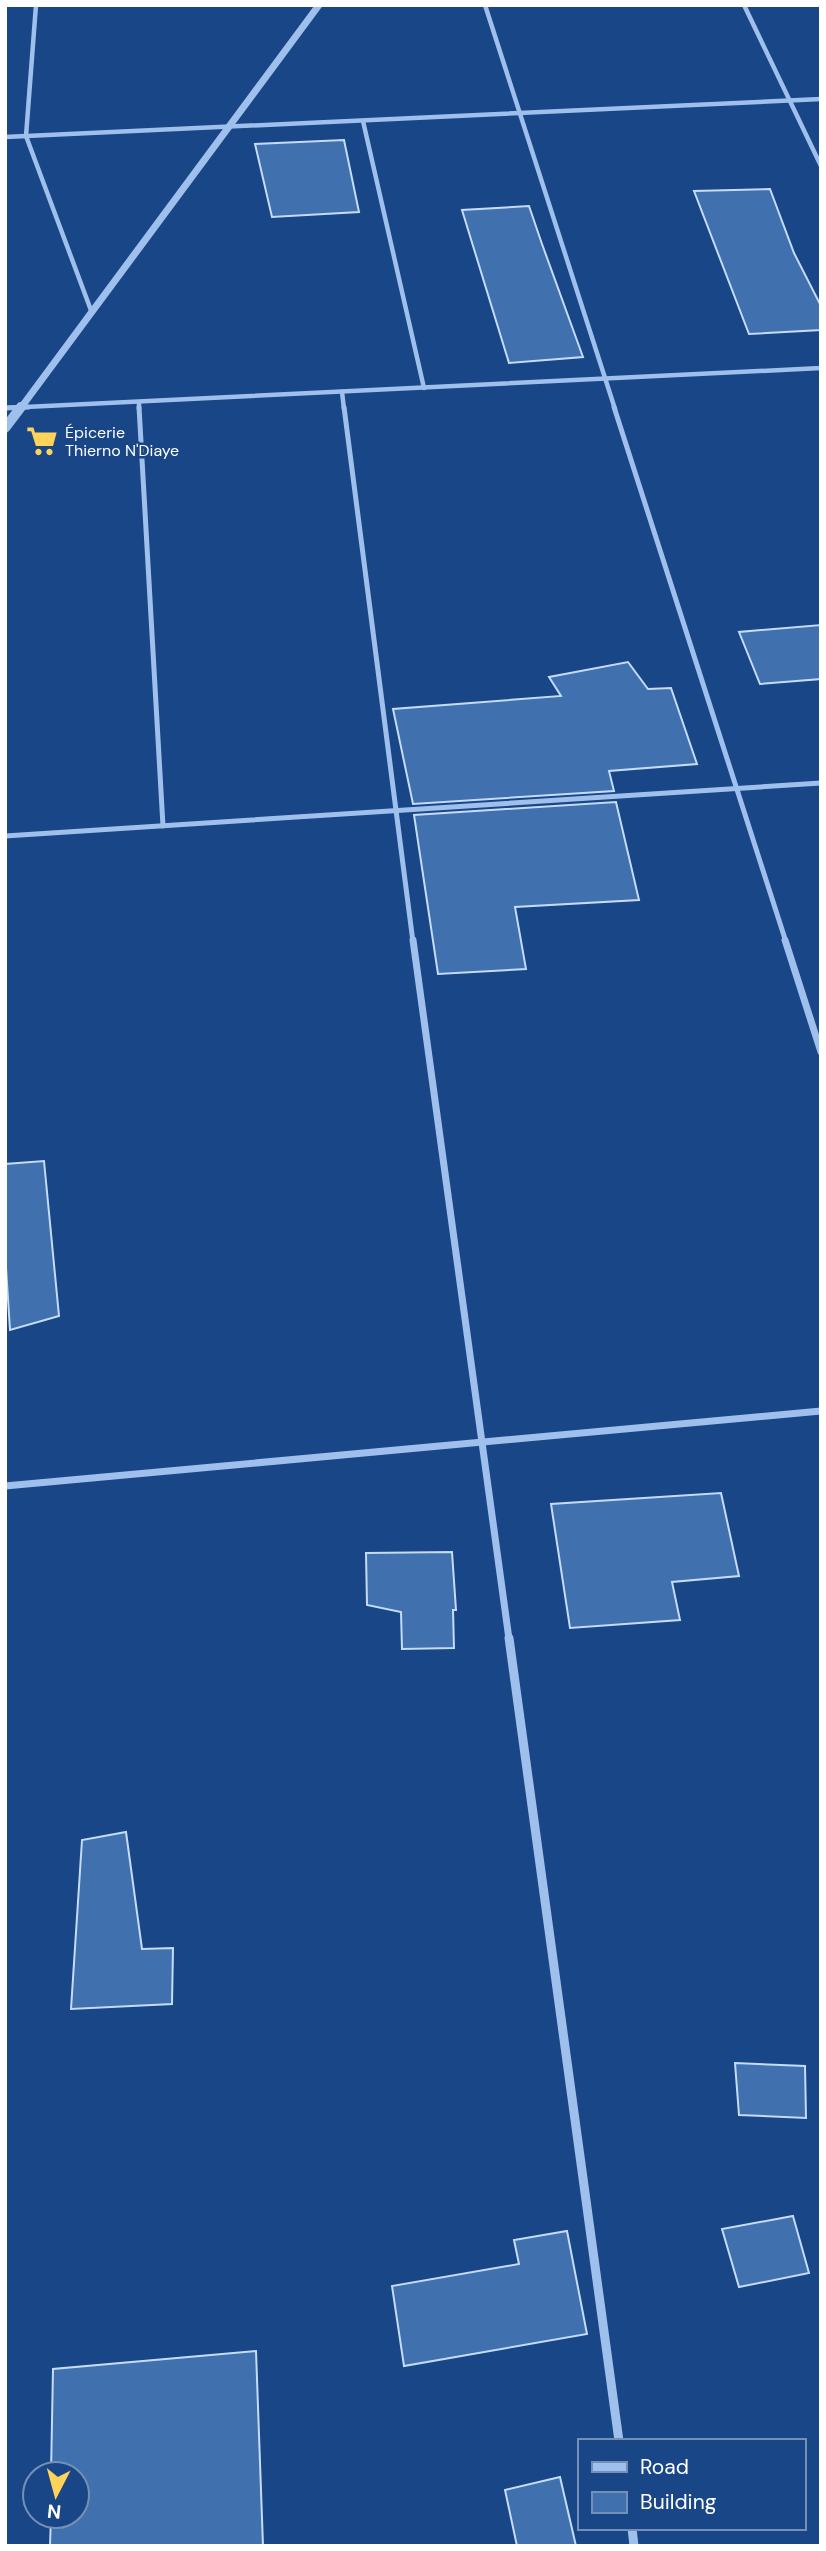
<svg xmlns="http://www.w3.org/2000/svg" width="826" height="2551" font-family="'DM Sans',sans-serif">
<style>
.building{fill:#4170af;stroke:#c4dbf9;stroke-width:2}
.lines{fill:none;stroke-linecap:round;stroke-linejoin:round}
.minor-far3{stroke:#9fc0ec;stroke-width:4.5}
.minor-far2{stroke:#9fc0ec;stroke-width:5}
.minor-far1{stroke:#9fc0ec;stroke-width:7}
.minor{stroke:#9fc0ec;stroke-width:9}
.tertiary-far1{stroke:#9fc0ec;stroke-width:7}
.tertiary{stroke:#9fc0ec;stroke-width:10}
.labels{text-anchor:middle;stroke-width:5;stroke-linejoin:round;paint-order:stroke}
.far-poi-label{font-size:16px;fill:#fff;stroke:#194686;text-anchor:start}
</style>
<rect width="100%" height="100%" fill="#194686"/>
<!-- building -->
<g class="building">
<polygon points="344,140 359,212 272,217 255,144"/>
<polygon points="770,189 794,253 821,306 821,330 749,334 694,191"/>
<polygon points="529,206 542,244 583,357 509,363 462,210"/>
<polygon points="821,625 821,679 760,684 739,632"/>
<polygon points="628,662 648,689 671,688 697,764 609,771 614,791 413,804 393,709 561,696 549,677"/>
<polygon points="616,802 639,900 515,907 526,969 438,974 414,815"/>
<polygon points="44,1161 59,1316 10,1330 5,1252 5,1164"/>
<polygon points="721,1493 739,1576 672,1582 680,1620 570,1628 551,1504"/>
<polygon points="452,1552 456,1610 453,1610 454,1648 402,1649 401,1612 367,1605 366,1553"/>
<polygon points="126,1832 142,1949 173,1948 172,2004 71,2009 82,1840"/>
<polygon points="735,2063 805,2066 806,2118 739,2115"/>
<polygon points="793,2216 809,2273 739,2287 722,2229"/>
<polygon points="567,2231 587,2334 404,2366 392,2286 519,2264 514,2240"/>
<polygon points="256,2351 263,2546 50,2546 51,2516 77,2516 77,2474 51,2474 53,2369"/>
<polygon points="560,2477 576,2546 517,2546 505,2490"/>
</g>
<g class="lines">
<!-- minor-far3 -->
<g class="minor-far3">
<polyline points="36,5 26,136 92,313"/>
<polyline points="485,5 615,409"/>
<polyline points="744,5 821,166"/>
<polyline points="363,121 424,388"/>
<polyline points="5,137 821,99"/>
<polyline points="342,392 344,409"/>
<polyline points="139,403 139,409"/>
<polyline points="5,408 821,368"/>
</g>
<!-- minor-far2 -->
<g class="minor-far2">
<polyline points="139,407 163,826"/>
<polyline points="344,407 413,942"/>
<polyline points="614,407 786,942"/>
<polyline points="5,408 28,407"/>
<polyline points="5,836 821,783"/>
</g>
<!-- minor-far1 -->
<g class="minor-far1">
<polyline points="413,940 509,1639"/>
<polyline points="785,940 821,1052"/>
<polyline points="5,1486 821,1411"/>
</g>
<!-- minor -->
<g class="minor">
<polyline points="509,1638 619,2441"/>
<polyline points="632,2528 634,2546"/>
</g>
<!-- tertiary-far1 -->
<polyline class="tertiary-far1" points="20,409 319,5"/>
<!-- tertiary -->
<polyline class="tertiary" points="5,428 21,407"/>
</g>
<!-- icons -->
<defs>
<symbol id="supermarket-bare" viewBox="-9 -9 18 18"><path d="M-6-5.5h2.5l.6 2H6L4.5 2H-2.5L-4.4-4H-6ZM-1.5 3.2a1.3 1.3 0 1 0 .1 0ZM3 3.2a1.3 1.3 0 1 0 .1 0Z" fill="#ffd35a" stroke="#194686" stroke-width="2.5" paint-order="stroke"/></symbol>
</defs>
<g fill-rule="evenodd">
<use href="#supermarket-bare" x="20" y="419" width="44" height="44"/>
</g>
<g class="labels">
<!-- far-poi labels -->
<g class="far-poi-label">
<text x="65" y="438">Épicerie<tspan x="65" dy="18">Thierno N'Diaye</tspan></text>
</g>
</g>
<!-- border -->
<rect width="826" height="2551" fill="none" stroke="#ffffff" stroke-width="14"/>
<!-- legend -->
<rect x="578" y="2439" width="228" height="91" fill="#194686" stroke="#7590b6" stroke-width="2"/>
<rect x="592" y="2462" width="35" height="10" fill="#9fc0ec" stroke="#7590b6" stroke-width="2"/>
<text x="640" y="2474" font-size="21" fill="#ffffff">Road</text>
<rect x="592" y="2492" width="35" height="21" fill="#4170af" stroke="#7590b6" stroke-width="2"/>
<text x="640" y="2509" font-size="21" fill="#ffffff">Building</text>
<!-- north arrow -->
<g transform="translate(56 2495) rotate(186)"><circle r="33" fill="#194686" stroke="#7590b6" stroke-width="2"/>
<path d="M0-5L12 26L0 18L-12 26Z" fill="#ffd35a"/>
<text y="-10" font-size="19" font-weight="bold" text-anchor="middle" fill="#ffffff">N</text>
</g>
</svg>
